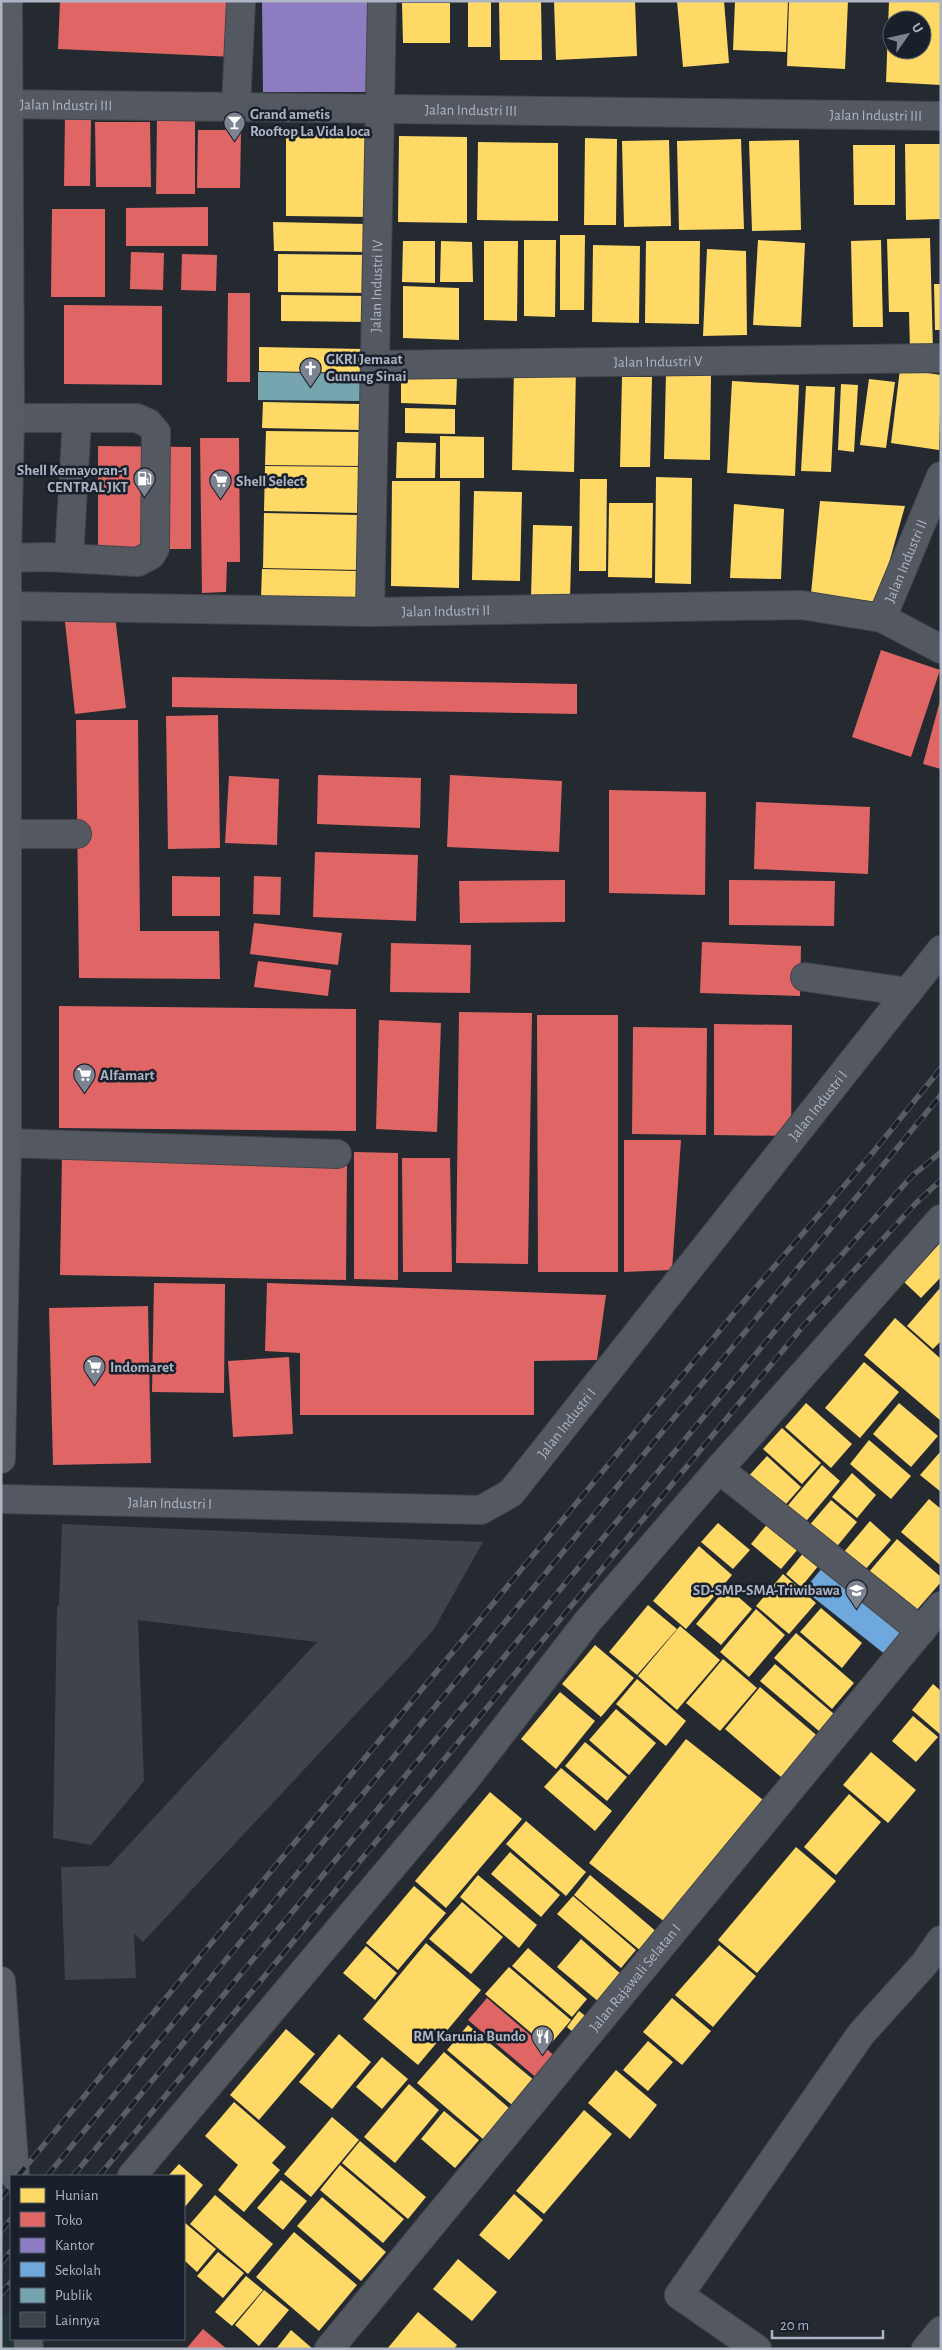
<svg xmlns="http://www.w3.org/2000/svg" width="942" height="2350" font-family="'Alegreya Sans',sans-serif">
<style>
.green{fill:#233437}
.homes{fill:#ffd966;fill-rule:evenodd}
.shops{fill:#e06666}
.offices{fill:#8e7cc3}
.schools{fill:#6fa8dc}
.public{fill:#76a5af}
.building{fill:#3f434a}
.lines{fill:none;stroke-linecap:round;stroke-linejoin:round}
.minor-casing{stroke:#42464c;stroke-width:30}
.major-casing{stroke:#42464e;stroke-width:30}
.minor{stroke:#545860;stroke-width:28}
.major{stroke:#575b62;stroke-width:28}
.rail-casing{stroke:#585c63;stroke-width:5.5}
.rail{stroke:#19202b;stroke-width:4;stroke-dasharray:11;stroke-linecap:butt}
.labels{text-anchor:middle;stroke-width:5;stroke-linejoin:round;paint-order:stroke}
.street-label{font-size:15px;fill:#adb5c4;stroke:#19202b}
.poi-label{font-size:15px;font-weight:bold;fill:#adb5c4;stroke:#19202b;text-anchor:start}
</style>
<rect width="100%" height="100%" fill="#252a31"/>
<!-- green -->
<polygon class="green" points="11,2310 11,2339 27,2339 28,2349 1,2349 1,2316"/>
<!-- homes -->
<g class="homes">
<rect x="468" y="1" width="23" height="46"/>
<polygon points="499,1 541,1 542,60 500,60"/>
<polygon points="554,1 635,1 637,56 556,60"/>
<polygon points="677,1 724,1 729,63 683,67"/>
<polygon points="735,1 788,1 786,52 733,50"/>
<polygon points="789,1 848,1 845,69 787,66"/>
<path d="M889 1H941V85L886 82ZM892 20H922V50H892Z"/>
<polygon points="402,3 450,3 450,43 403,43"/>
<polygon points="286,134 372,135 372,217 286,216"/>
<polygon points="399,136 467,137 467,223 398,222"/>
<polygon points="585,138 617,139 616,225 584,225"/>
<polygon points="741,139 744,229 679,230 677,141"/>
<polygon points="669,140 671,226 624,227 622,141"/>
<polygon points="799,140 801,230 752,231 749,141"/>
<polygon points="478,142 558,143 558,221 477,220"/>
<polygon points="905,144 941,144 941,219 906,220"/>
<polygon points="853,145 895,145 895,205 854,205"/>
<polygon points="273,222 367,224 367,252 274,251"/>
<polygon points="560,235 585,235 584,310 560,310"/>
<polygon points="930,238 933,350 910,350 909,312 889,312 887,239"/>
<polygon points="524,240 556,240 555,317 524,316"/>
<polygon points="758,240 805,243 801,327 753,325"/>
<polygon points="881,240 883,327 853,327 851,241"/>
<polygon points="403,241 435,241 435,283 402,282"/>
<polygon points="441,241 472,242 473,282 440,282"/>
<polygon points="484,241 518,241 517,321 484,320"/>
<polygon points="646,241 700,241 699,324 645,323"/>
<polygon points="593,245 640,246 639,323 592,322"/>
<polygon points="707,249 746,251 747,335 703,336"/>
<polygon points="278,254 372,255 372,293 278,292"/>
<polygon points="934,284 941,284 941,330 935,330"/>
<polygon points="403,286 459,288 459,340 403,338"/>
<polygon points="281,295 370,296 369,322 281,321"/>
<polygon points="259,347 362,349 362,373 259,371"/>
<polygon points="514,366 576,367 574,472 512,470"/>
<polygon points="900,369 941,375 939,450 891,443"/>
<polygon points="666,373 711,374 710,460 664,459"/>
<polygon points="401,374 457,375 456,405 401,403"/>
<polygon points="622,377 652,377 650,467 620,467"/>
<polygon points="869,379 895,382 886,448 860,445"/>
<polygon points="732,381 799,385 795,476 727,473"/>
<polygon points="841,384 858,385 854,452 838,450"/>
<polygon points="806,386 835,387 831,472 801,471"/>
<polygon points="263,402 360,404 360,430 262,428"/>
<polygon points="405,408 455,409 455,434 405,433"/>
<polygon points="266,431 361,432 361,466 265,465"/>
<polygon points="440,436 484,437 484,478 440,478"/>
<polygon points="397,442 436,443 435,478 396,478"/>
<polygon points="265,466 361,467 361,513 264,511"/>
<polygon points="656,477 692,478 691,584 655,583"/>
<polygon points="580,479 607,479 606,571 579,571"/>
<polygon points="392,481 460,481 459,588 391,586"/>
<polygon points="474,491 522,492 520,581 472,580"/>
<polygon points="820,501 905,506 878,602 811,594"/>
<polygon points="609,503 653,503 652,578 608,577"/>
<polygon points="734,504 784,509 781,579 730,578"/>
<polygon points="264,513 360,515 359,570 263,568"/>
<polygon points="533,525 572,526 570,598 531,597"/>
<polygon points="262,569 357,571 357,599 261,598"/>
<polygon points="941,1242 941,1277 921,1298 904,1282"/>
<polygon points="941,1287 941,1341 933,1349 907,1326"/>
<polygon points="895,1318 941,1359 941,1421 864,1355"/>
<polygon points="864,1362 899,1392 860,1438 825,1408"/>
<polygon points="806,1403 852,1444 831,1468 785,1427"/>
<polygon points="899,1403 938,1436 911,1467 873,1434"/>
<polygon points="782,1428 821,1463 802,1484 763,1449"/>
<polygon points="869,1440 911,1476 891,1499 850,1464"/>
<polygon points="941,1451 941,1492 920,1475"/>
<polygon points="767,1456 801,1487 780,1511 745,1480"/>
<polygon points="822,1465 840,1481 802,1526 784,1510"/>
<polygon points="852,1473 876,1495 857,1518 832,1497"/>
<polygon points="929,1499 941,1509 941,1566 901,1532"/>
<polygon points="831,1500 857,1522 834,1550 808,1527"/>
<polygon points="773,1517 804,1542 781,1569 751,1544"/>
<polygon points="870,1521 891,1540 864,1571 843,1553"/>
<polygon points="718,1523 750,1550 733,1569 701,1542"/>
<polygon points="897,1539 941,1577 941,1582 915,1612 868,1573"/>
<polygon points="699,1546 732,1575 686,1629 653,1601"/>
<polygon points="809,1546 824,1559 801,1587 786,1574"/>
<polygon points="783,1574 816,1603 789,1634 756,1606"/>
<polygon points="727,1587 752,1609 721,1645 696,1624"/>
<polygon points="648,1605 677,1629 637,1675 609,1652"/>
<polygon points="821,1608 862,1643 842,1668 800,1632"/>
<polygon points="756,1609 785,1635 749,1677 720,1652"/>
<polygon points="680,1626 720,1660 677,1710 638,1676"/>
<polygon points="796,1633 854,1683 832,1709 774,1658"/>
<polygon points="595,1645 634,1678 601,1717 562,1684"/>
<polygon points="723,1659 757,1688 720,1731 686,1703"/>
<polygon points="775,1664 834,1714 819,1731 760,1681"/>
<polygon points="637,1679 686,1721 666,1746 616,1704"/>
<polygon points="933,1684 941,1691 941,1735 912,1710"/>
<polygon points="760,1687 821,1739 788,1783 725,1729"/>
<polygon points="560,1692 595,1721 556,1769 521,1739"/>
<polygon points="616,1709 656,1743 629,1775 589,1740"/>
<polygon points="913,1716 938,1737 916,1762 892,1741"/>
<polygon points="686,1739 767,1803 670,1926 589,1863"/>
<polygon points="585,1742 627,1777 607,1801 565,1766"/>
<polygon points="871,1752 916,1790 888,1823 843,1785"/>
<polygon points="561,1768 612,1811 595,1831 544,1787"/>
<polygon points="490,1792 522,1819 446,1908 415,1881"/>
<polygon points="849,1794 881,1822 836,1875 804,1847"/>
<polygon points="526,1821 586,1872 566,1896 506,1844"/>
<polygon points="796,1847 836,1881 757,1973 718,1940"/>
<polygon points="510,1852 560,1895 541,1917 491,1874"/>
<polygon points="478,1875 537,1925 519,1948 460,1897"/>
<polygon points="590,1875 658,1933 642,1952 574,1895"/>
<polygon points="414,1886 446,1913 398,1970 366,1943"/>
<polygon points="573,1896 636,1950 621,1968 557,1914"/>
<polygon points="462,1902 503,1937 471,1974 429,1939"/>
<polygon points="581,1939 622,1975 599,2002 557,1967"/>
<polygon points="426,1943 481,1990 418,2065 363,2019"/>
<polygon points="719,1945 756,1976 713,2027 675,1995"/>
<polygon points="366,1946 397,1973 375,2000 343,1973"/>
<polygon points="528,1948 587,1999 572,2017 512,1966"/>
<polygon points="509,1967 571,2020 548,2047 485,1994"/>
<polygon points="672,1998 711,2031 682,2065 643,2032"/>
<polygon points="579,2011 593,2022 580,2038 567,2027"/>
<polygon points="468,2025 541,2086 518,2110 447,2050"/>
<polygon points="286,2029 315,2054 259,2120 230,2095"/>
<polygon points="339,2034 371,2062 332,2109 299,2082"/>
<polygon points="648,2041 673,2062 648,2091 623,2070"/>
<polygon points="444,2052 509,2108 483,2139 417,2083"/>
<polygon points="382,2057 408,2079 382,2109 356,2087"/>
<polygon points="616,2070 657,2105 630,2139 588,2103"/>
<polygon points="409,2084 439,2110 395,2163 364,2137"/>
<polygon points="234,2102 286,2147 272,2163 280,2170 244,2212 218,2190 238,2165 205,2136"/>
<polygon points="584,2110 612,2134 544,2214 516,2191"/>
<polygon points="444,2111 479,2140 455,2168 421,2139"/>
<polygon points="332,2117 359,2140 311,2197 284,2174"/>
<polygon points="360,2141 426,2197 408,2219 342,2163"/>
<polygon points="179,2164 203,2185 184,2208 184,2176 168,2176"/>
<polygon points="340,2165 404,2219 383,2243 320,2190"/>
<polygon points="281,2180 307,2201 283,2230 257,2208"/>
<polygon points="514,2194 543,2220 509,2260 479,2235"/>
<polygon points="215,2195 273,2244 248,2274 190,2224"/>
<polygon points="322,2197 386,2252 361,2281 297,2226"/>
<polygon points="184,2222 216,2249 197,2272 184,2260"/>
<polygon points="294,2232 357,2285 319,2331 256,2277"/>
<polygon points="218,2252 244,2273 223,2298 197,2276"/>
<polygon points="458,2259 497,2292 472,2321 433,2289"/>
<polygon points="246,2276 263,2290 232,2326 215,2312"/>
<polygon points="264,2290 289,2310 259,2346 235,2325"/>
<polygon points="418,2312 457,2345 454,2349 387,2349"/>
<polygon points="291,2330 313,2349 276,2349"/>
</g>
<!-- shops -->
<g class="shops">
<polygon points="60,1 236,1 234,57 58,49"/>
<polygon points="65,116 91,117 90,186 64,186"/>
<polygon points="157,119 195,120 195,194 156,194"/>
<polygon points="95,122 150,122 151,187 96,187"/>
<polygon points="198,130 241,130 240,188 197,188"/>
<polygon points="208,207 208,246 126,246 126,208"/>
<polygon points="52,209 105,209 105,297 51,297"/>
<polygon points="131,252 164,253 163,290 130,289"/>
<polygon points="182,254 217,255 216,291 181,290"/>
<polygon points="228,293 250,293 250,382 227,382"/>
<polygon points="64,305 162,306 162,385 64,384"/>
<polygon points="200,438 239,438 240,562 227,562 226,592 202,593"/>
<polygon points="98,446 191,447 191,549 98,549"/>
<polygon points="114,608 126,708 75,714 64,613"/>
<polygon points="881,650 940,670 911,757 852,737"/>
<polygon points="172,677 577,684 577,714 172,707"/>
<polygon points="940,701 941,701 941,769 923,764"/>
<polygon points="218,715 220,848 168,849 166,716"/>
<polygon points="76,720 138,720 140,931 219,931 220,979 79,978"/>
<polygon points="318,775 421,778 420,828 317,824"/>
<polygon points="450,775 562,781 559,852 447,847"/>
<polygon points="229,776 279,779 277,845 225,843"/>
<polygon points="609,790 706,792 705,895 609,893"/>
<polygon points="756,802 870,807 868,874 754,869"/>
<polygon points="315,852 418,855 416,921 313,917"/>
<polygon points="172,876 220,877 220,916 172,916"/>
<polygon points="254,876 281,877 280,915 253,914"/>
<polygon points="565,880 565,922 460,923 459,881"/>
<polygon points="729,880 835,881 834,926 729,925"/>
<polygon points="254,923 342,933 338,965 250,954"/>
<polygon points="702,942 801,946 800,996 700,993"/>
<polygon points="391,943 471,945 470,993 390,992"/>
<polygon points="258,961 331,970 328,996 254,987"/>
<polygon points="59,1006 356,1009 356,1131 59,1128"/>
<polygon points="459,1012 532,1013 528,1264 456,1263"/>
<polygon points="537,1015 618,1015 618,1272 538,1272"/>
<polygon points="379,1020 441,1023 437,1132 376,1129"/>
<polygon points="714,1024 792,1025 791,1136 714,1135"/>
<polygon points="633,1027 707,1028 706,1135 632,1134"/>
<polygon points="624,1140 681,1140 672,1270 624,1272"/>
<polygon points="354,1152 398,1153 398,1280 354,1279"/>
<polygon points="62,1154 347,1159 346,1280 60,1275"/>
<polygon points="402,1158 450,1158 452,1272 403,1272"/>
<polygon points="154,1283 225,1284 224,1393 152,1392"/>
<polygon points="267,1283 606,1295 597,1360 534,1361 534,1415 300,1415 300,1353 265,1351"/>
<polygon points="148,1306 151,1463 53,1465 49,1308"/>
<polygon points="289,1357 293,1434 233,1437 228,1361"/>
<polygon points="487,1998 563,2063 545,2085 468,2020"/>
<polygon points="203,2329 227,2349 186,2349"/>
</g>
<!-- offices -->
<polygon class="offices" points="262,1 368,1 369,92 263,92"/>
<!-- schools -->
<polygon class="schools" points="827,1562 907,1627 886,1655 804,1590"/>
<!-- public -->
<polygon class="public" points="258,372 362,374 362,401 258,400"/>
<!-- building -->
<polygon class="building" points="62,1524 483,1542 434,1629 412,1654 143,1942 134,1934 136,1978 65,1980 61,1867 109,1866 317,1642 138,1620 144,1781 91,1845 53,1838 57,1606 59,1606"/>
<g class="lines">
<defs>
<g id="minor">
<path id="s1" d="M1 104 941 116"/>
<polyline points="236,107 241,1"/>
<path id="s2" d="M376 365 941 358"/>
<polyline points="7,558 47,557 138,562 151,555 155,548 156,432 148,423 137,418 10,418"/>
<polyline points="69,558 77,419"/>
<path id="s3" d="M7 606 370 612 801 605 882 618 941 476"/>
<path id="s4" d="M370 612 382 1"/>
<polyline points="882,618 941,649"/>
<polyline points="6,834 77,834"/>
<polyline points="805,977 908,992"/>
<polyline points="7,1143 337,1154"/>
<polyline points="719,1469 921,1631"/>
<path id="s5" d="M1 1499 481 1510 511 1493 941 950"/>
<polyline points="132,2176 464,1781 588,1621 719,1469 941,1219"/>
<path id="s6" d="M329 2349 941 1606"/>
<polyline points="757,2349 679,2295 861,2034 925,1963 941,1940"/>
<polyline points="926,2349 941,2331"/>
</g>
<g id="major">
<polyline points="1,1459 7,1143 7,558 10,418 8,1"/>
<polyline points="1,1981 15,2176"/>
<polyline points="28,2339 29,2349"/>
</g>
</defs>
<!-- minor casing -->
<use href="#minor" class="minor-casing"/>
<!-- major casing -->
<use href="#major" class="major-casing"/>
<!-- minor -->
<use href="#minor" class="minor"/>
<!-- major -->
<use href="#major" class="major"/>
<defs>
<g id="rail">
<polyline points="18,2176 740,1306 870,1156 941,1068"/>
<polyline points="47,2176 941,1095"/>
<polyline points="73,2176 789,1314 912,1176 941,1152"/>
<polyline points="99,2176 804,1325 916,1203 941,1180"/>
<polyline points="1,2198 11,2185"/>
<polyline points="1,2231 11,2219"/>
<polyline points="1,2263 11,2251"/>
<polyline points="1,2294 11,2282"/>
</g>
</defs>
<!-- rail casing -->
<use href="#rail" class="rail-casing"/>
<!-- rail -->
<use href="#rail" class="rail"/>
</g>
<!-- icons -->
<defs>
<symbol id="bar-pin" viewBox="-11 -11 22 30"><path d="M0 17L-7.5 6A9.5 9.5 0 1 1 7.5 6Z" fill="#7d8491" stroke="#19202b"/><path d="M-6-5H6L.8 .8V4.5H3.5V6h-7V4.5H-.8V.8Z" fill="#fff"/></symbol>
<symbol id="church-pin" viewBox="-11 -11 22 30"><path d="M0 17L-7.5 6A9.5 9.5 0 1 1 7.5 6Z" fill="#7d8491" stroke="#19202b"/><path d="M-1.2-6h2.4v3.5h3.3v2.4h-3.3V6h-2.4V-.1h-3.3v-2.4h3.3Z" fill="#fff"/></symbol>
<symbol id="fuel-pin" viewBox="-11 -11 22 30"><path d="M0 17L-7.5 6A9.5 9.5 0 1 1 7.5 6Z" fill="#7d8491" stroke="#19202b"/><path d="M-5.5-6h7V0h2V4h1.3V-2.5L3-4.5l.8-.8L6-3V5H2.5V1h-1V6h-7ZM-4.2-4.7v3.2H.2V-4.7Z" fill="#fff"/></symbol>
<symbol id="supermarket-pin" viewBox="-11 -11 22 30"><path d="M0 17L-7.5 6A9.5 9.5 0 1 1 7.5 6Z" fill="#7d8491" stroke="#19202b"/><path d="M-6-5.5h2.5l.6 2H6L4.5 2H-2.5L-4.4-4H-6ZM-1.5 3.2a1.3 1.3 0 1 0 .1 0ZM3 3.2a1.3 1.3 0 1 0 .1 0Z" fill="#fff"/></symbol>
<symbol id="school-pin" viewBox="-11 -11 22 30"><path d="M0 17L-7.5 6A9.5 9.5 0 1 1 7.5 6Z" fill="#7d8491" stroke="#19202b"/><path d="M0-5L7-2L0 1L-7-2ZM-4 1L0 2.5L4 1V4Q0 6-4 4Z" fill="#fff"/></symbol>
<symbol id="restaurant-pin" viewBox="-11 -11 22 30"><path d="M0 17L-7.5 6A9.5 9.5 0 1 1 7.5 6Z" fill="#7d8491" stroke="#19202b"/><path d="M-5-6h1v4h1v-4h1v4h1v-4h1v5L-1.5 .5V6h-2V.5L-5-1ZM5-6V6H3V1.5H1.5Q1.5-4 5-6Z" fill="#fff"/></symbol>
</defs>
<g fill-rule="evenodd">
<use href="#bar-pin" x="222" y="110" width="25" height="34"/>
<use href="#church-pin" x="298" y="356" width="25" height="34"/>
<use href="#fuel-pin" x="132" y="466" width="25" height="34"/>
<use href="#supermarket-pin" x="208" y="468" width="25" height="34"/>
<use href="#supermarket-pin" x="72" y="1062" width="25" height="34"/>
<use href="#supermarket-pin" x="82" y="1354" width="25" height="34"/>
<use href="#school-pin" x="844" y="1578" width="25" height="34"/>
<use href="#restaurant-pin" x="530" y="2024" width="25" height="34"/>
</g>
<g class="labels">
<!-- street labels -->
<g class="street-label">
<text dy="5" stroke="none"><textPath href="#s1" startOffset="65">Jalan Industri III</textPath></text>
<text dy="5" stroke="none"><textPath href="#s1" startOffset="470">Jalan Industri III</textPath></text>
<text dy="5" stroke="none"><textPath href="#s1" startOffset="875">Jalan Industri III</textPath></text>
<text dy="5" stroke="none"><textPath href="#s4" startOffset="326">Jalan Industri IV</textPath></text>
<text dy="5" stroke="none"><textPath href="#s2" startOffset="282">Jalan Industri V</textPath></text>
<text dy="5" stroke="none"><textPath href="#s3" startOffset="938">Jalan Industri II</textPath></text>
<text dy="5" stroke="none"><textPath href="#s3" startOffset="439">Jalan Industri II</textPath></text>
<text dy="5" stroke="none"><textPath href="#s5" startOffset="1009">Jalan Industri I</textPath></text>
<text dy="5" stroke="none"><textPath href="#s5" startOffset="604">Jalan Industri I</textPath></text>
<text dy="5" stroke="none"><textPath href="#s5" startOffset="169">Jalan Industri I</textPath></text>
<text dy="5" stroke="none"><textPath href="#s6" startOffset="481">Jalan Rajawali Selatan I</textPath></text>
</g>
<!-- poi labels -->
<g class="poi-label">
<text x="250" y="119">Grand ametis<tspan x="250" dy="17">Rooftop La Vida loca</tspan></text>
<text x="326" y="364">GKRI Jemaat<tspan x="326" dy="17">Gunung Sinai</tspan></text>
<text x="128" y="475" text-anchor="end">Shell Kemayoran-1<tspan x="128" dy="17">CENTRAL JKT</tspan></text>
<text x="236" y="486">Shell Select</text>
<text x="100" y="1080">Alfamart</text>
<text x="110" y="1372">Indomaret</text>
<text x="840" y="1595" text-anchor="end">SD-SMP-SMA-Triwibawa</text>
<text x="526" y="2041" text-anchor="end">RM Karunia Bundo</text>
</g>
</g>
<!-- border -->
<rect width="942" height="2350" fill="none" stroke="#adb5c4" stroke-width="5"/>
<!-- legend -->
<rect x="10" y="2175" width="175" height="165" fill="#19202b" stroke="#545c68"/>
<rect x="20" y="2188" width="25" height="15" fill="#ffd966" stroke="#545c68"/>
<text x="55" y="2200" font-size="15" fill="#adb5c4">Hunian</text>
<rect x="20" y="2212" width="25" height="15" fill="#e06666" stroke="#545c68"/>
<text x="55" y="2225" font-size="15" fill="#adb5c4">Toko</text>
<rect x="20" y="2238" width="25" height="15" fill="#8e7cc3" stroke="#545c68"/>
<text x="55" y="2250" font-size="15" fill="#adb5c4">Kantor</text>
<rect x="20" y="2262" width="25" height="15" fill="#6fa8dc" stroke="#545c68"/>
<text x="55" y="2275" font-size="15" fill="#adb5c4">Sekolah</text>
<rect x="20" y="2288" width="25" height="15" fill="#76a5af" stroke="#545c68"/>
<text x="55" y="2300" font-size="15" fill="#adb5c4">Publik</text>
<rect x="20" y="2312" width="25" height="15" fill="#3f434a" stroke="#545c68"/>
<text x="55" y="2325" font-size="15" fill="#adb5c4">Lainnya</text>
<!-- north arrow -->
<g transform="translate(907 35) rotate(56)"><circle r="24" fill="#19202b" stroke="#545c68"/>
<path d="M0-4L9 19L0 12L-9 19Z" fill="#7d8491"/>
<text y="-8" font-size="14" font-weight="bold" text-anchor="middle" fill="#adb5c4">U</text>
</g>
<!-- scale -->
<path d="M772 2330v8h111v-8" fill="none" stroke="#adb5c4" stroke-width="2.5"/>
<text x="780" y="2330" font-size="15" fill="#adb5c4" stroke="#19202b" stroke-width="4" paint-order="stroke">20 m</text>
</svg>
